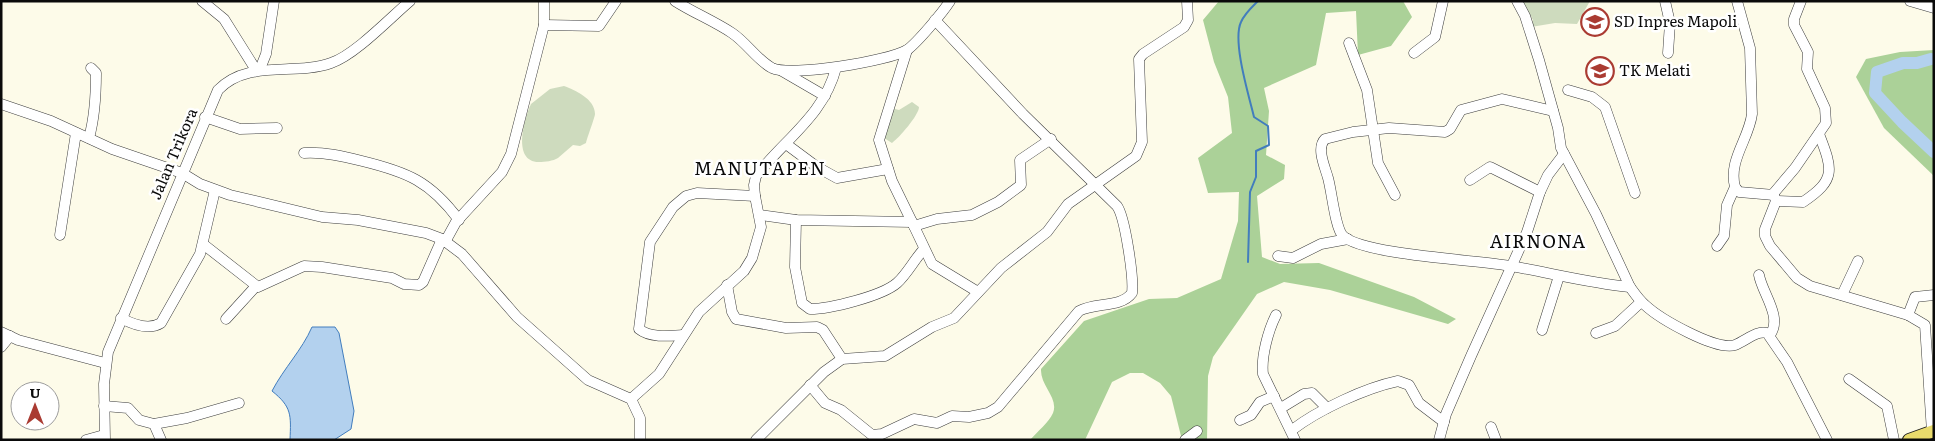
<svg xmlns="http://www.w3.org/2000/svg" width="1935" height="441" font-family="Literata,serif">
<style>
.forest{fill:#abd198}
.cemetery{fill:#cedbbe}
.water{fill:#b3d1ee;stroke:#427dbd}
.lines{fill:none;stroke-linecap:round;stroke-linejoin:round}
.stream{stroke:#427dbd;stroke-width:2}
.river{stroke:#b3d1ee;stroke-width:12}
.minor-casing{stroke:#3d3d3d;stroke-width:11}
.major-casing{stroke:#1b1b1b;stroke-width:14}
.minor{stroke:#fff;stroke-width:10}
.major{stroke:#e9db6c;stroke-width:12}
.labels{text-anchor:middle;stroke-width:5;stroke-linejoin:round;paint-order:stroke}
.poi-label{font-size:15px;fill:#0a0a0a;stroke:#fff;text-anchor:start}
.street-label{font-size:15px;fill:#0a0a0a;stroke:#fff}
.quarter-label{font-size:18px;letter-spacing:1px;fill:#0a0a0a;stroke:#fff}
</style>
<rect width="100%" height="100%" fill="#fdfbe9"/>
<!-- forest -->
<g class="forest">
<path d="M1219 1H1403L1412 17 1391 46 1358 55 1356 11 1326 13 1316 65 1264 88 1269 111 1266 155 1285 165 1284 179 1257 196 1262 257 1280 264 1319 263 1414 297 1456 319 1448 324 1330 290 1284 282 1257 294 1213 357 1208 376 1207 440H1182L1171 396 1160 383 1143 373H1130L1112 382 1085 440H1030C1037 432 1049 422 1053 413 1059 398 1040 386 1041 369L1084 321 1149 299 1177 298 1221 279 1238 221 1239 192 1208 193 1198 158 1232 133 1228 97 1214 62 1203 20Z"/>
<polygon points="1934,50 1934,176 1884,128 1856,77 1866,59 1900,52"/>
</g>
<!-- cemetery -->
<g class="cemetery">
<polygon points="1522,1 1590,1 1577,24 1555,23 1531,27 1533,20"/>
<path d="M564 86C575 90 595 99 595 114 595 117 587 138 586 143L580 146 573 145C568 149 563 154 558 158 553 161 545 162 539 162 512 162 524 119 531 104L550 89Z"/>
<path d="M912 102 919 107C919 115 899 138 892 143L884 138 891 108 899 110Z"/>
</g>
<!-- water -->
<path class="water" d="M312 327H335L339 333 354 411 351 429 334 440H290C291 415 292 407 272 391 284 368 302 350 312 327Z"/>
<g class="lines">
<!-- stream -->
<path class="stream" d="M1248 262 1250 192 1256 177V151L1269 145 1268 126 1254 117C1249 96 1232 41 1241 22 1245 13 1251 8 1258 1"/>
<!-- river -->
<polyline class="river" points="1931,59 1917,63 1903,63 1877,72 1875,93 1902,122 1934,152"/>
<defs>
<g id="minor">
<polyline points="202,1 224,19 256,70"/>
<path d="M675 1C694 13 714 21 732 33 747 43 757 60 772 68 791 77 889 61 907 50 917 43 943 12 950 1"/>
<path d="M1517 1 1525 16 1539 60 1558 128 1561 148 1596 214 1630 287C1635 294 1639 300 1645 305 1660 319 1716 351 1735 345 1746 341 1756 330 1767 333L1787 362 1827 440"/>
<polyline points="1665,1 1670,23 1668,53"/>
<path d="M1737 1 1750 48 1752 114C1749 139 1728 160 1735 187L1739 192 1774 195 1776 201 1765 229V236L1770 246 1797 278 1810 286 1908 315 1925 325 1932 432"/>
<polyline points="1910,1 1934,8"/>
<polyline points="544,25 599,26 616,1"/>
<polyline points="1349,43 1367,90 1378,163 1395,195"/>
<polyline points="1414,53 1435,37 1443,1"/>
<polyline points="260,69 266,54 274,1"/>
<polyline points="782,71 825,96"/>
<polyline points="1568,90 1592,97 1605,107 1635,193"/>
<polyline points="1,104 51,121 112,149 182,173 200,184 230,195 322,217 358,220 426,233 442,239 462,254 517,317 588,380 631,399 640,418 640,440"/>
<path d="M1553 111 1502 99 1461 110 1450 129 1445 132 1389 128 1353 132 1325 139C1316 148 1325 167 1328 178 1332 192 1335 228 1343 236 1364 255 1477 260 1511 266 1551 273 1589 283 1630 287"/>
<polyline points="205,117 240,129 277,128"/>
<path d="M89 138C95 116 96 96 96 73L91 68"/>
<polyline points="786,144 817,167 837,178 888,169"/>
<path d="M304 153C325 152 342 156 362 161 407 172 430 181 459 220"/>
<polyline points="1470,180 1490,167 1540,192"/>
<polyline points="1773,194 1795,168 1826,123 1825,108 1807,69 1808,52 1794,25 1794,19 1801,1"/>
<path d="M1776 201 1803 202C1836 180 1833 170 1819 134"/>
<polyline points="760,215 796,220 912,222 892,181 879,140 907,50"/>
<path d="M796 220 795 267 802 303 810 309C830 309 882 296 897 283 907 274 914 260 924 249"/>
<polyline points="912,222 932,264 978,292"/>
<polyline points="914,226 937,219 972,215 998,202 1021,185 1020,160 1051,139"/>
<polyline points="60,235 76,133"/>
<polyline points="445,242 456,222 502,172 511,154 544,25 544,1"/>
<polyline points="203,244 258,287 304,266 322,267 392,278 404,284 419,285 423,282 442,239"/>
<polyline points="1717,246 1724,236 1727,205 1735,187"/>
<polyline points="1278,256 1293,258 1321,244 1348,239"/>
<path d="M1759 275C1762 293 1783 317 1770 335"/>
<polyline points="727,285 732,312 736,319 786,328 817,327 823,330 842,359"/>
<polyline points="1842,295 1858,261"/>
<path d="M1276 315C1268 331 1261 357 1263 374L1295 440"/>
<polyline points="1908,315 1915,297 1934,295"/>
<path d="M121 318C132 324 148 331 161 323L200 254 215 190"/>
<polyline points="226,319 256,286"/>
<polyline points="1542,330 1559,276"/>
<polyline points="1,332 18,340 105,363"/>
<polyline points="1596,333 1615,326 1641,302"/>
<path d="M682 335C669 336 650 338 639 329L650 242 673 207 686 196 697 193 755 196 754 185 756 176C785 139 824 115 836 68"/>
<polyline points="1,347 10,336"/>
<polyline points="1849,379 1887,406 1894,440"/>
<path d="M810 385 825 403 841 410 872 435 882 434 914 419 937 423 952 416 969 417 988 413 998 407 1079 311C1095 302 1121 308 1132 293 1134 278 1125 217 1117 206L1023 114 935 20"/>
<polyline points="631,399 659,374 699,312 744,271 752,258 761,227 755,196"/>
<polyline points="104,406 128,408 139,420 154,424 161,440"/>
<polyline points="1281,408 1304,394 1312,393 1327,408"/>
<polyline points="1240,420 1251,415 1260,402 1274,396"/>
<polyline points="154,424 187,418 239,403"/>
<polyline points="1491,427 1496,440"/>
<path d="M1292 430C1318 410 1365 388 1398 381L1409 385 1419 403 1444 422"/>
<polyline points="86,440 104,435"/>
<path d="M105 440 104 384 108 352 218 90C248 59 294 76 331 63 355 55 390 18 410 1"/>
<polyline points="756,440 824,372 842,359 885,356 932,327 954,318 1001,268 1047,232 1068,204 1136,156 1142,142 1139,59 1143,54 1184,27 1188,20 1187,1"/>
<polyline points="1185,440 1197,431"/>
<polyline points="1439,440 1446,414 1471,356 1527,232 1540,192 1548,175 1564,154"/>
</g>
<polyline id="major" points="1909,440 1934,431"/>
</defs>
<!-- minor casing -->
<use href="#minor" class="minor-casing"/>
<!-- major casing -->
<use href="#major" class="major-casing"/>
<!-- minor -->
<use href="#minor" class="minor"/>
<!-- major -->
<use href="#major" class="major"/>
</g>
<!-- icons -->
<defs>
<symbol id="school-ring" viewBox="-11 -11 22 22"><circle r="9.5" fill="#fff" stroke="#aa3b32" stroke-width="1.5"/><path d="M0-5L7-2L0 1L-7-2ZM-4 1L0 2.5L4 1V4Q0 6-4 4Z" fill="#aa3b32"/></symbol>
</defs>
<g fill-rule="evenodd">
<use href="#school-ring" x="1579" y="6" width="32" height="32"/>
<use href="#school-ring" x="1584" y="55" width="32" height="32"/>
</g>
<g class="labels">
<!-- poi labels -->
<g class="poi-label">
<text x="1614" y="27">SD Inpres Mapoli</text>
<text x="1619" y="76">TK Melati</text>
</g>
<!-- street labels -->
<g class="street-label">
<text transform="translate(174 154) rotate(-67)" y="5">Jalan Trikora</text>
</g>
<!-- quarter labels -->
<g class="quarter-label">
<text x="760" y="175">MANUTAPEN</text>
<text x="1538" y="248">AIRNONA</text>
</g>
</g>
<!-- border -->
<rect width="1935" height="441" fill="none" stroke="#0a0a0a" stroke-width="5"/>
<!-- north arrow -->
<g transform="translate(35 406)"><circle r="24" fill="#ffffff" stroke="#9d9d9d"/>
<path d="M0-4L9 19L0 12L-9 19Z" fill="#aa3b32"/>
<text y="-8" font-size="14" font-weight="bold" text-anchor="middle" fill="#0a0a0a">U</text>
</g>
</svg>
